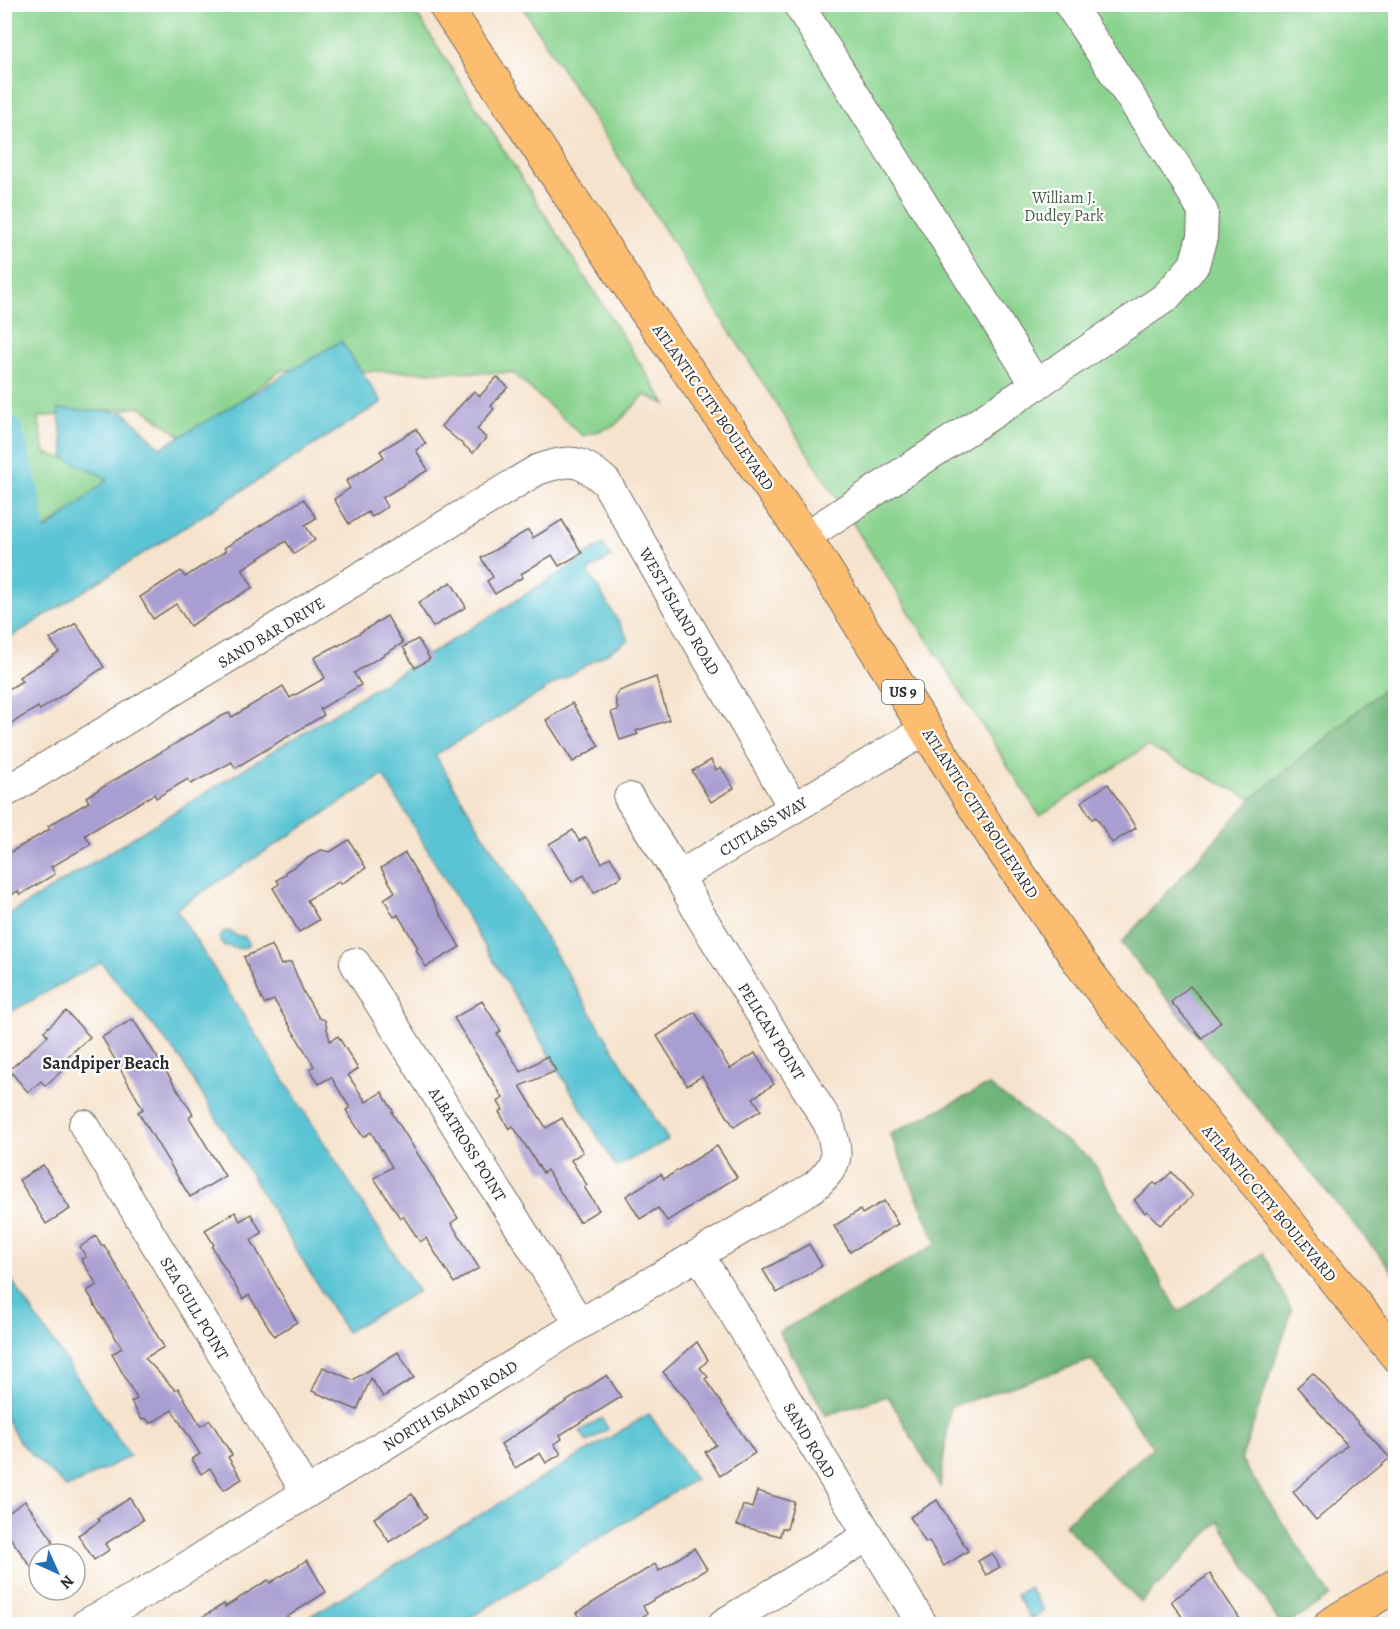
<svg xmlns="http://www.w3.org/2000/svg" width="1400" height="1629" font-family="Alegreya,serif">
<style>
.green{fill:#8ad38f;stroke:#5a7f5d;stroke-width:1.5}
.forest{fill:#6fb57a;stroke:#4d7052;stroke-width:1.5}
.water{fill:#5ac4d4;stroke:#427880;stroke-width:1.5}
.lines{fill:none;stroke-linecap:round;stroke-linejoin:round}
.river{stroke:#5ac4d4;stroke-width:38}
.building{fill:#a99ed1}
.minor-casing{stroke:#726b64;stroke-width:32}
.major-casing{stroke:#726b64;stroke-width:35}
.highway-casing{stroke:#726b64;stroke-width:35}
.minor{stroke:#fff;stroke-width:30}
.major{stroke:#fcbd6f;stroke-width:33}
.highway{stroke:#fcbd6f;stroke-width:33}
.labels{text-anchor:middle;stroke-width:4.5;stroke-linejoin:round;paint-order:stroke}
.shield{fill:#fff;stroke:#6b6b6b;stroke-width:1.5}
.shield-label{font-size:15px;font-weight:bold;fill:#2b2b2b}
.park-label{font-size:16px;fill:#485d49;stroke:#fff}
.street-label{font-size:16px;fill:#2b2b2b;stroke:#fff}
.neighbourhood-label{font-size:18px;font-weight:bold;fill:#2b2b2b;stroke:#fff}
</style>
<rect width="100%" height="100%" fill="#fff"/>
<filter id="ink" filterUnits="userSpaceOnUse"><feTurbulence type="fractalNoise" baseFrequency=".0167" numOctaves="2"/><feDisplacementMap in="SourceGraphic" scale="12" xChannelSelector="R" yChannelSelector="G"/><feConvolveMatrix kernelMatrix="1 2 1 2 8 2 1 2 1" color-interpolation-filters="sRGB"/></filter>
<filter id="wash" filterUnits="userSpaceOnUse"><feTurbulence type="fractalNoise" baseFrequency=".008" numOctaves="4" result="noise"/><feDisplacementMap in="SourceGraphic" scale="24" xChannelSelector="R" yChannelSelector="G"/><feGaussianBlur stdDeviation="1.35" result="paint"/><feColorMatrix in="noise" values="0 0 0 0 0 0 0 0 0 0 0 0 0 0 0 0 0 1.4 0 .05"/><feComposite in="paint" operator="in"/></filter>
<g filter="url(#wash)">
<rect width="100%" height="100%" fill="#f6e3cd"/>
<!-- green -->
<g class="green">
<polygon points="5,5 411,5 666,404 645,395 614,426 583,436 513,373 282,370 186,440 141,407 38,417 45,453 122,475 44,529 5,552"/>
<polygon points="521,5 1395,5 1395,680 1252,799 1147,746 1040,816"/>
</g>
<!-- forest -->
<g class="forest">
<polygon points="1395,680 1395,1274 1121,943 1252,799"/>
<polygon points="988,1085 1092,1160 1179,1312 1263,1253 1292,1311 1241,1460 1331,1596 1288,1624 1280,1624 1219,1521 1141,1603 1064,1524 1153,1447 1092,1360 950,1407 940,1487 888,1396 826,1415 779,1332 937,1244 890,1134"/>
</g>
<!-- water -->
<g class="water">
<polygon points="341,341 382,402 5,641 5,553 53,525 108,479 65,458 58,409 124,412 161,448"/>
<polygon points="603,544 611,557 588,571 629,640 435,755 668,1140 616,1167 383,775 176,909 418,1291 346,1332 180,1058 101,962 5,1015 5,917 578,562 578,560"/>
<polygon points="225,931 229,931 237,936 244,936 249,942 248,946 241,949 223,945 219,938"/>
<polygon points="4,1269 130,1456 67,1488 20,1443 5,1417"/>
<polygon points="649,1414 695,1479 460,1624 297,1624"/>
<polygon points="602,1418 608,1429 587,1442 580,1431"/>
<polygon points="1029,1587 1044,1611 1031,1619 1016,1595"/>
</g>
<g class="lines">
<!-- river -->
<path class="river" d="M4 433C22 501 42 547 4 614"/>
</g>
<g id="blocks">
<!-- building -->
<g class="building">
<polygon points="497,377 508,387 491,406 494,409 477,429 486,438 473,453 441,426 474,391 480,396"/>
<polygon points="416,429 426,444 416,450 428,470 382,498 387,507 372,517 368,512 349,524 334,499 350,488 346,481 384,457 380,451"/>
<polygon points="304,499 316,518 305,525 315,540 294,554 286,541 242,569 253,587 190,626 176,604 153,619 140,597 181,571 185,577 226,551 224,548"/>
<polygon points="562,520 582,553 559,566 552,555 521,574 523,577 495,594 487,581 493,577 481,558 528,530 533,538"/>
<polygon points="451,582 466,607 433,627 418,603"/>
<polygon points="387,616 403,643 354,673 361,685 320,709 324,715 235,768 232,762 191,784 188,779 156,798 154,794 85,835 91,844 51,867 55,874 20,895 18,891 4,899 4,856 50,829 48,826 89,802 86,797 218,718 229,713 232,717 283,686 290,698 325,678 314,658 337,645 338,646"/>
<polygon points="76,623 104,667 40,710 38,707 4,728 4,692 22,681 19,677 59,652 50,639"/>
<polygon points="418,639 430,659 415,668 403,647"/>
<polygon points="656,677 669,720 636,731 638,734 620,740 611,712 618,710 615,697 619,691"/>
<polygon points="572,703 599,746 573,762 546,720"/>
<polygon points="711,760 716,770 721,767 734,788 711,802 692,771"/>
<polygon points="1108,784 1136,828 1112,843 1096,817 1092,819 1081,802"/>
<polygon points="573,830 579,841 586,837 602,863 610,857 622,876 594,893 584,875 572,882 549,844"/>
<polygon points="349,840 366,868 341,884 340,881 307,900 319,920 299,932 273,888 279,884 277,880 286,874 285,872 321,850 330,852"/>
<polygon points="405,853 460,947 426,967 416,949 418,948 398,915 394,917 384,899 395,892 381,868"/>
<polygon points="272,945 281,965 291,962 304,993 319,1018 325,1020 330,1041 338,1036 358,1069 348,1075 366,1102 382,1092 393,1111 392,1113 458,1218 451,1223 479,1268 454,1283 426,1238 420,1242 403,1216 400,1218 374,1178 392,1167 371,1132 363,1137 346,1110 350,1108 331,1077 319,1084 310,1069 314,1066 274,1000 264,1004 244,957"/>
<polygon points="1190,986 1221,1022 1202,1038 1171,1002"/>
<polygon points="482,1001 501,1031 497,1034 521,1072 547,1056 556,1071 520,1086 546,1128 562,1118 583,1152 571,1160 587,1185 584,1187 599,1210 579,1222 547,1170 543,1173 513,1126 509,1129 499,1112 503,1110 498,1102 503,1098 454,1018"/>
<polygon points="66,1011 90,1037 60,1063 65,1068 45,1086 41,1081 28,1092 9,1070 48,1036 44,1031"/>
<polygon points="695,1012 730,1069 755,1053 774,1084 753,1098 761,1110 734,1127 702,1076 687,1085 657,1036"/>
<polygon points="133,1019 193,1114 189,1117 225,1176 190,1197 138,1112 143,1109 102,1037"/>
<polygon points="717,1146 737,1177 667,1221 658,1208 640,1219 626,1196 661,1174 664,1179"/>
<polygon points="43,1165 70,1209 46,1224 19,1180"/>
<polygon points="1172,1172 1193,1196 1160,1225 1147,1211 1145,1213 1134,1200 1154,1183 1157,1185"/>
<polygon points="884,1201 898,1224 850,1252 834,1226 860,1210 862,1214"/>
<polygon points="235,1212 240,1221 251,1214 262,1233 251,1240 297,1322 274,1336 249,1295 243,1299 212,1247 214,1245 205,1230"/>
<polygon points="96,1236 102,1246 104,1245 164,1347 145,1358 175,1390 178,1388 201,1426 210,1420 232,1455 228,1457 242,1479 224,1490 210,1468 201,1474 192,1459 200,1454 172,1410 150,1424 146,1418 142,1420 131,1402 137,1399 112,1354 122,1348 92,1301 93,1301 87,1291 97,1285 81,1259 86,1257 80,1247"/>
<polygon points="809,1244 822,1266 777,1293 763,1270"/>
<polygon points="697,1342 708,1360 700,1368 708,1377 705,1379 755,1453 720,1476 705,1452 716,1445 686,1399 663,1372"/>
<polygon points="398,1352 414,1378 383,1397 371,1378 357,1410 312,1391 323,1367 353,1380"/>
<polygon points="1313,1373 1390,1458 1316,1520 1293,1492 1347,1445 1297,1387"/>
<polygon points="607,1375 621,1397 560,1435 562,1439 554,1444 561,1454 546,1463 540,1453 515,1468 501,1444"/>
<polygon points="757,1491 794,1502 787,1529 782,1528 780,1536 737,1525 743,1505 752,1508"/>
<polygon points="412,1494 427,1518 389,1542 374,1518"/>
<polygon points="130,1498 143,1520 105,1544 109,1550 94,1560 78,1535 100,1521 98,1518"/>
<polygon points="937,1500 968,1551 944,1566 929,1541 926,1543 910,1517"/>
<polygon points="25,1501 52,1539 53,1554 39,1554 39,1578 4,1529 4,1516"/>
<polygon points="694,1548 707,1569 643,1606 647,1614 630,1624 584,1624 576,1613 655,1564 659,1571"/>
<polygon points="992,1553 1000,1567 986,1575 978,1561"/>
<polygon points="307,1560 326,1592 276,1624 191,1624 224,1604 225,1607 268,1580 270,1583"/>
<polygon points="1210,1574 1240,1619 1232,1624 1187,1624 1171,1601"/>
</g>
</g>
</g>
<g filter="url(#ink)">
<use href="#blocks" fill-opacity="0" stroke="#726b64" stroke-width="1.5"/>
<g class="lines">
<defs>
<g id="minor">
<polyline points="798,4 1036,385"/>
<polyline points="805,537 1036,385 1166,297 1194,265 1202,237 1203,212 1185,180 1069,4"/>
<path d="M4 793 537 470C570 459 579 458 606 482L793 807"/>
<polyline points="679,876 927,729"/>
<polyline points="355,963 580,1324"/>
<polyline points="84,1125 306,1492"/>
<polyline points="699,1255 922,1624"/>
<path d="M86 1624 151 1589 580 1324 815 1186C840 1162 839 1156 829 1124L700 915 679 876 629 798"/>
<polyline points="723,1624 868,1536"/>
</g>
<polyline id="major" points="1331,1624 1396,1585"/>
<polyline id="highway" points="444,4 641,304 805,537 993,836 1081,964 1207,1126 1265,1194 1396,1355"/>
</defs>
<!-- minor casing -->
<use href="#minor" class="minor-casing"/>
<!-- major casing -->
<use href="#major" class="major-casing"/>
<!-- highway casing -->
<use href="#highway" class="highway-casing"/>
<!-- minor -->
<use href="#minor" class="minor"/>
<!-- major -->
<use href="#major" class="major"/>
<!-- highway -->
<use href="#highway" class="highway"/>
</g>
</g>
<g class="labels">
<!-- shield labels -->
<rect class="shield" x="882" y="680" width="42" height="24" rx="4.5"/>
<g class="shield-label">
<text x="903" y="697">US 9</text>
</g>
<!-- park labels -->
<g class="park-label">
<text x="1064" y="203">William J.<tspan x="1064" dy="18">Dudley Park</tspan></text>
</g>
<!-- street labels -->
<g class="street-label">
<text transform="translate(714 407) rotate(55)" y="6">ATLANTIC CITY BOULEVARD</text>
<text transform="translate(680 611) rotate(60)" y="6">WEST ISLAND ROAD</text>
<text transform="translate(271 632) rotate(-31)" y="6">SAND BAR DRIVE</text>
<text transform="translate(981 813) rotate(57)" y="6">ATLANTIC CITY BOULEVARD</text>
<text transform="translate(763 826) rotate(-31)" y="6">CUTLASS WAY</text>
<text transform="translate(772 1031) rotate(58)" y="6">PELICAN POINT</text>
<text transform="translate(468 1144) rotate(58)" y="6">ALBATROSS POINT</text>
<text transform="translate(1270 1203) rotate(50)" y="6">ATLANTIC CITY BOULEVARD</text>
<text transform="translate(195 1308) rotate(59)" y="6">SEA GULL POINT</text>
<text transform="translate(450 1405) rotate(-32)" y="6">NORTH ISLAND ROAD</text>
<text transform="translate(810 1440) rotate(59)" y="6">SAND ROAD</text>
</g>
<!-- neighbourhood labels -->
<g class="neighbourhood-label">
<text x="106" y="1069">Sandpiper Beach</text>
</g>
</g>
<!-- margin -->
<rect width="1400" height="1629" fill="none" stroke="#fff" stroke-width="24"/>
<!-- north arrow -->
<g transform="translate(57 1572) rotate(135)"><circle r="28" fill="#ffffff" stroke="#aaaaaa" stroke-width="1.5"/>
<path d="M0-4.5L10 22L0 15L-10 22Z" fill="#1f6fb2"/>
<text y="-9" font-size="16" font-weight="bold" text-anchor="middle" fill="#2b2b2b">N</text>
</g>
</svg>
